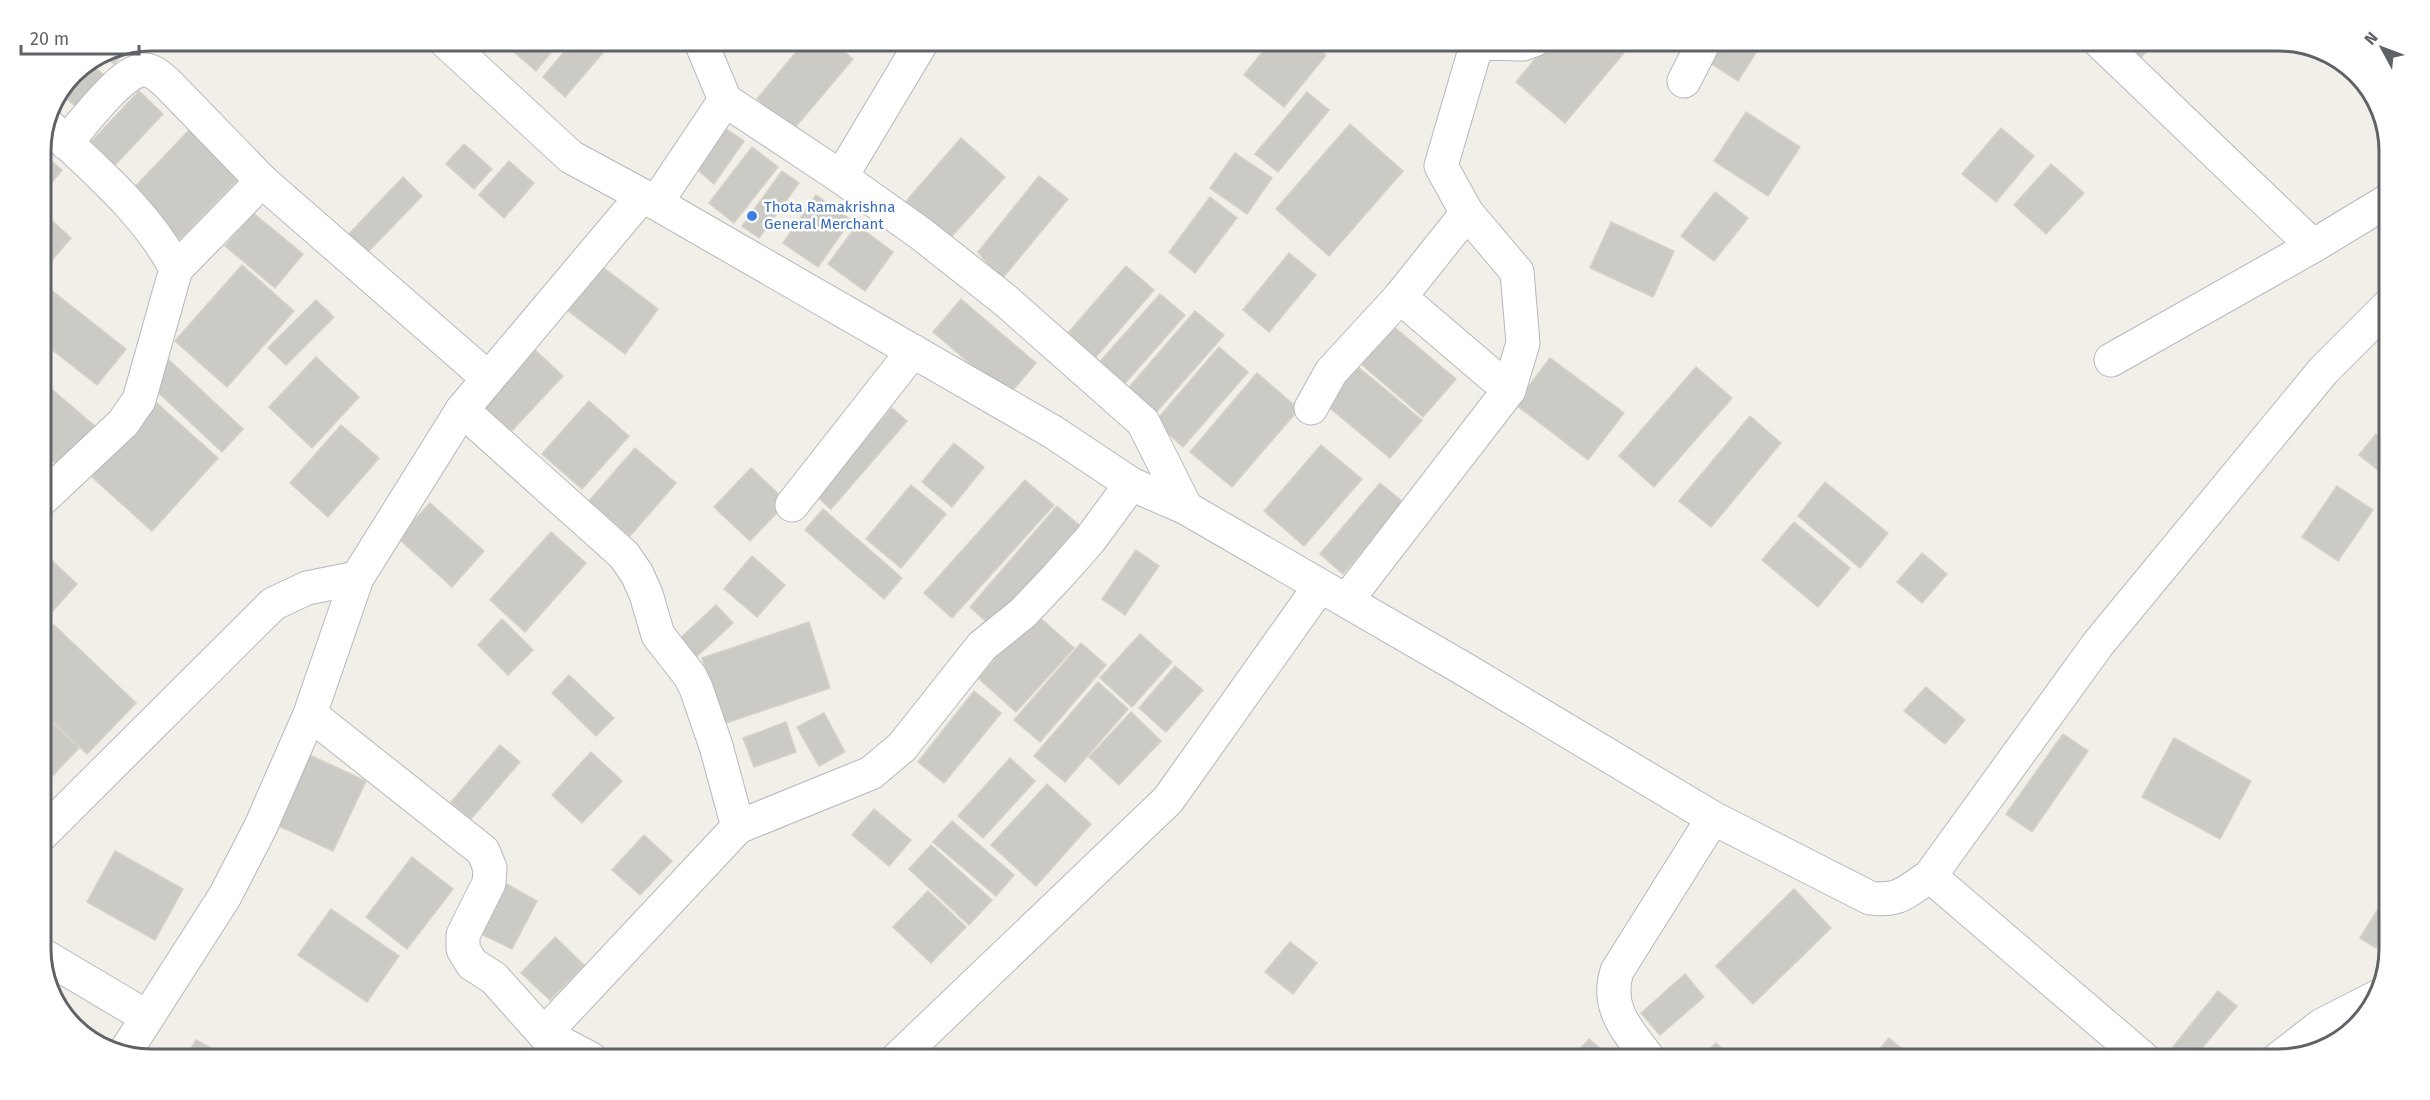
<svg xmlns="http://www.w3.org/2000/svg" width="2430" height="1100" font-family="'Fira Sans',sans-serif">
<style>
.building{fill:#cccac5;stroke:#d6d1c6;stroke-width:1.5}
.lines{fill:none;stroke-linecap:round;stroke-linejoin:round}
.minor-casing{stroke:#b5b8bc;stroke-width:35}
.tertiary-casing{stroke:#b5b8bc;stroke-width:35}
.minor{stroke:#fff;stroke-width:33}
.tertiary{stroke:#fff;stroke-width:33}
.shop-dot{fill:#3f7fe0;stroke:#fff;stroke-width:2}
.labels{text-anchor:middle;stroke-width:5;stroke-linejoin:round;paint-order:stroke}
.shop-label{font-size:15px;fill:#366cbe;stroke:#fff;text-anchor:start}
.rim{fill:none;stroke:#5f6368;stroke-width:3}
</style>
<rect width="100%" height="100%" fill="#f1efe8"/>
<!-- building -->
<g class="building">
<polygon points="500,40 561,40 536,71"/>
<polygon points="574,40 614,40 565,97 543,77"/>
<polygon points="806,40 831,40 853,59 793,130 757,99"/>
<polygon points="1272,40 1308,40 1326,55 1284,107 1244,75"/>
<polygon points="1551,40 1610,40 1624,53 1565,123 1516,82"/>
<polygon points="1720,40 1764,40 1738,81 1707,61"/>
<polygon points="2105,40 2157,40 2133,66"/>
<polygon points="132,44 114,64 102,53 109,49"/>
<polygon points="89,62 105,76 76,107 63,95 73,73"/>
<polygon points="139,91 163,114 115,165 91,142"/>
<polygon points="1307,92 1329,110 1278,172 1255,154"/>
<polygon points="1746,112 1800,147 1768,196 1714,161"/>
<polygon points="1350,124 1403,171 1329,256 1276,209"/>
<polygon points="192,127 242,175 180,239 130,192"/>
<polygon points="723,127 744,141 714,184 694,167"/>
<polygon points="2001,128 2034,156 1996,202 1962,174"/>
<polygon points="961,138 1005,177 945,244 902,206"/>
<polygon points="464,144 492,169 474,189 446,164"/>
<polygon points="752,147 778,167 734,223 709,203"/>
<polygon points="41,152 62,170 41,196"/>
<polygon points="1235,153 1272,178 1247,214 1210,188"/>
<polygon points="509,161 534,183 504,218 479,195"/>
<polygon points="2051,164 2084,193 2046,234 2014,205"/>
<polygon points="782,171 799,183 759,238 742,226"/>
<polygon points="1039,176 1068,199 1001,280 978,252"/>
<polygon points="403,177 422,196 365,255 346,237"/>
<polygon points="1715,192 1748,218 1714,261 1681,236"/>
<polygon points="816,195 851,220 818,267 783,243"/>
<polygon points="1210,197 1237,218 1195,273 1169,252"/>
<polygon points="253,213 303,254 275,288 225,246"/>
<polygon points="50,219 71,238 41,273 41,229"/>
<polygon points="1611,222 1674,251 1653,297 1590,268"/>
<polygon points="857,225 893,252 865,291 828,264"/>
<polygon points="1289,253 1316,275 1269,332 1243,310"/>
<polygon points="242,265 294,311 227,387 175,341"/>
<polygon points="601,266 658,309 625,354 567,310"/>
<polygon points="1126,266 1154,290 1090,364 1062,340"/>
<polygon points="50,289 126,349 97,385 41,341 41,301"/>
<polygon points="1160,294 1185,315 1121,388 1096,366"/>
<polygon points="961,299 1036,363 1008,396 933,332"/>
<polygon points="316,300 334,317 286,365 268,348"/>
<polygon points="1195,311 1224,335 1153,416 1125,392"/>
<polygon points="1393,326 1456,379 1423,417 1361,364"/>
<polygon points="1219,347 1248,372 1183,447 1155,422"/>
<polygon points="533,348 563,376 507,436 477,408"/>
<polygon points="316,357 359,397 312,448 269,407"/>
<polygon points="1550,358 1624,413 1588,460 1515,404"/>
<polygon points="169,360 243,429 222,452 147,382"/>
<polygon points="1357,366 1422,420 1390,458 1325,404"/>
<polygon points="1696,367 1732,398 1654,487 1619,456"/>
<polygon points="1257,373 1299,409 1232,487 1190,452"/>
<polygon points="41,380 96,427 61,468 41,451"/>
<polygon points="149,396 218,458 152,531 83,469"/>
<polygon points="589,401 629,436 582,489 542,454"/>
<polygon points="892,408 907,421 831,509 816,496"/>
<polygon points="1750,416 1781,443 1711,527 1679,501"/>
<polygon points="341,425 379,458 328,517 290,483"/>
<polygon points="2376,434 2389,445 2389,479 2359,455"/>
<polygon points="954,443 984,467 952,507 922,482"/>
<polygon points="1321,445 1362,479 1304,546 1264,511"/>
<polygon points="635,448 676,483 630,536 589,501"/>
<polygon points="41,456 48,462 41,471"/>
<polygon points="751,468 787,502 750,541 714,507"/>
<polygon points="1025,480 1054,505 952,618 924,593"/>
<polygon points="1825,482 1888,533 1860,568 1798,516"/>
<polygon points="1380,483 1403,502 1343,574 1320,554"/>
<polygon points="911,485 946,514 901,568 866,539"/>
<polygon points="2337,486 2373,510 2338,561 2302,537"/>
<polygon points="430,503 484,551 452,587 398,538"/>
<polygon points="1057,506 1080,526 992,627 970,607"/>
<polygon points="823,509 902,578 884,599 805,530"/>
<polygon points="1794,522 1850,568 1818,607 1762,560"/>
<polygon points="551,532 586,563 525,632 490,600"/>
<polygon points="1136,550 1159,566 1125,615 1102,599"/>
<polygon points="44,553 77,584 41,624 41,557"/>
<polygon points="1922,553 1947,574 1922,603 1897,582"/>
<polygon points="752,556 785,585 757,617 724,589"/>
<polygon points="716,605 733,623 693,660 676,642"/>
<polygon points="1036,614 1074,648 1016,712 978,678"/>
<polygon points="502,619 533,650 508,675 478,645"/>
<polygon points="809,622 830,688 723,724 702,658"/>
<polygon points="54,625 136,703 87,754 41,710 41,640"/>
<polygon points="1140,634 1172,662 1132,707 1100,678"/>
<polygon points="1081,643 1106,665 1040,742 1014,720"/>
<polygon points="1175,666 1203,690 1166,732 1139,708"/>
<polygon points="569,675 614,718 596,736 552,693"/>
<polygon points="1098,682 1128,709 1065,782 1034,756"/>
<polygon points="1926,687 1965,720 1945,744 1904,711"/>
<polygon points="974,691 1001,713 944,783 918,762"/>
<polygon points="1131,712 1161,741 1119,785 1089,757"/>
<polygon points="824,713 845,752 819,766 797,727"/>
<polygon points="44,715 79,748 41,788 41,718"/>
<polygon points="786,722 796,752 754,767 743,738"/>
<polygon points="2063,734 2088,751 2032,832 2006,814"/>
<polygon points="2174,738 2251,781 2220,839 2142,797"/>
<polygon points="500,745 520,762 471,819 451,802"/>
<polygon points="303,752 366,781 333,851 270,822"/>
<polygon points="591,752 622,781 582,823 552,795"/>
<polygon points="1010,758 1035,781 983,838 958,816"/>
<polygon points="1047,784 1091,824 1036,886 991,845"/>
<polygon points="874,809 911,840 889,866 852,835"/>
<polygon points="952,821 1014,875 996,896 933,842"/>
<polygon points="644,835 672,861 640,895 612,870"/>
<polygon points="931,845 992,900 969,925 909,869"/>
<polygon points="115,851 183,889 155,940 87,902"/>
<polygon points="412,857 453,889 407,949 366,917"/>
<polygon points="505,883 537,901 512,949 479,933"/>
<polygon points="1794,889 1831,928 1753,1004 1716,966"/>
<polygon points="928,891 966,927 931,963 893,927"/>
<polygon points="2387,894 2389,895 2389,926 2376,948 2360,938"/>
<polygon points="331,909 399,956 367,1002 298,955"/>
<polygon points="555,937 584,965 550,1000 521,973"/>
<polygon points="1290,942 1317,963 1293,994 1265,972"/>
<polygon points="1685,974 1704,997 1660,1035 1641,1013"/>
<polygon points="2218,991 2237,1006 2193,1059 2176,1059 2168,1053"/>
<polygon points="1889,1038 1914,1059 1884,1059 1876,1053"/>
<polygon points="1589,1039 1612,1059 1571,1059"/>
<polygon points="196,1040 231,1059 185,1059"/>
<polygon points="1716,1043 1733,1059 1700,1059"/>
</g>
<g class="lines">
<defs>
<g id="minor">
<polyline points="700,40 725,100 841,177 920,233 1005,300 1143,422 1186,508"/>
<polyline points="2098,40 2313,246"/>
<polyline points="1684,81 1705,40"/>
<path d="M66 143C80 127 124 68 144 70 154 70 161 78 168 84L262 181 488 378"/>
<polyline points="841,177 923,40"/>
<polyline points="656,203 725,100"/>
<polyline points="176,269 262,181"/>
<polyline points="1400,297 1467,213"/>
<polyline points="2111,360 2313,246 2389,200"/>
<polyline points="1311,408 1331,372 1400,297 1509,390"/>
<polyline points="462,410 624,555 637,574 646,594 658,635 690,676 696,688 716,746 738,827"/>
<path d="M41 500 123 423 139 400 176 269C147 213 94 169 49 126"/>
<polyline points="792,505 913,351"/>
<polyline points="1347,600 1509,390 1523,343 1517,272 1467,213 1441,166 1477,43 1523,44 1534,40"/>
<polyline points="310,714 483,851 490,868 489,883 463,935 463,949 472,964 494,978 544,1034"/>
<polyline points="41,835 273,604 307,588 357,578"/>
<polyline points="1930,876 2144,1059"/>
<polyline points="41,954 147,1017"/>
<polyline points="124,1054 225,896 261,826 310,714 357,578 462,410 642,196"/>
<polyline points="591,1059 544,1034 738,827 871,773 902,747 982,646 1023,613 1058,576 1089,541 1131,484"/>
<polyline points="897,1059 1168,800 1320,586"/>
<path d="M1649 1059C1628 1031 1605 1008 1617 971L1713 818"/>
<polyline points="2278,1059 2322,1025 2377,997"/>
</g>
<path id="tertiary" d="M444 40 571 157 656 203 1053 432 1131 484 1186 508 1464 669 1713 818 1870 898C1900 902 1907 891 1930 876L2098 644 2323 371 2389 305"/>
</defs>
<!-- minor casing -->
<use href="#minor" class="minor-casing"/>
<!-- tertiary casing -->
<use href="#tertiary" class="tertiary-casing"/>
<!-- minor -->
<use href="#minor" class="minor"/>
<!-- tertiary -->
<use href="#tertiary" class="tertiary"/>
</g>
<!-- markers -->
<circle class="shop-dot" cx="752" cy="216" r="6"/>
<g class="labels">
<!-- shop labels -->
<g class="shop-label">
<text x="764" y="212">Thota Ramakrishna<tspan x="764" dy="17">General Merchant</tspan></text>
</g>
</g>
<!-- crop -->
<path d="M0 0H2430V1100H0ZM151 51H2279A100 100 0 0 1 2379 151V949A100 100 0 0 1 2279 1049H151A100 100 0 0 1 51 949V151A100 100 0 0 1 151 51Z" fill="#fff" fill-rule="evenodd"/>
<path class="rim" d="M151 51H2279A100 100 0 0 1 2379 151V949A100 100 0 0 1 2279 1049H151A100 100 0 0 1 51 949V151A100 100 0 0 1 151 51Z"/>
<!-- north arrow -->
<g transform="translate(2382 48) rotate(311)" stroke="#ffffff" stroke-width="4.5" paint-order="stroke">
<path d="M0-4.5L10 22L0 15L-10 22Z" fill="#5f6368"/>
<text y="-9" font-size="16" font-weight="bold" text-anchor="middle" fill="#5f6368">N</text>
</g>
<!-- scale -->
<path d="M21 45v9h118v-9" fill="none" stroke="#5f6368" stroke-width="3"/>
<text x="30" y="45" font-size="18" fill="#5f6368" stroke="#ffffff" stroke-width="4.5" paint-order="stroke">20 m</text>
</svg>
